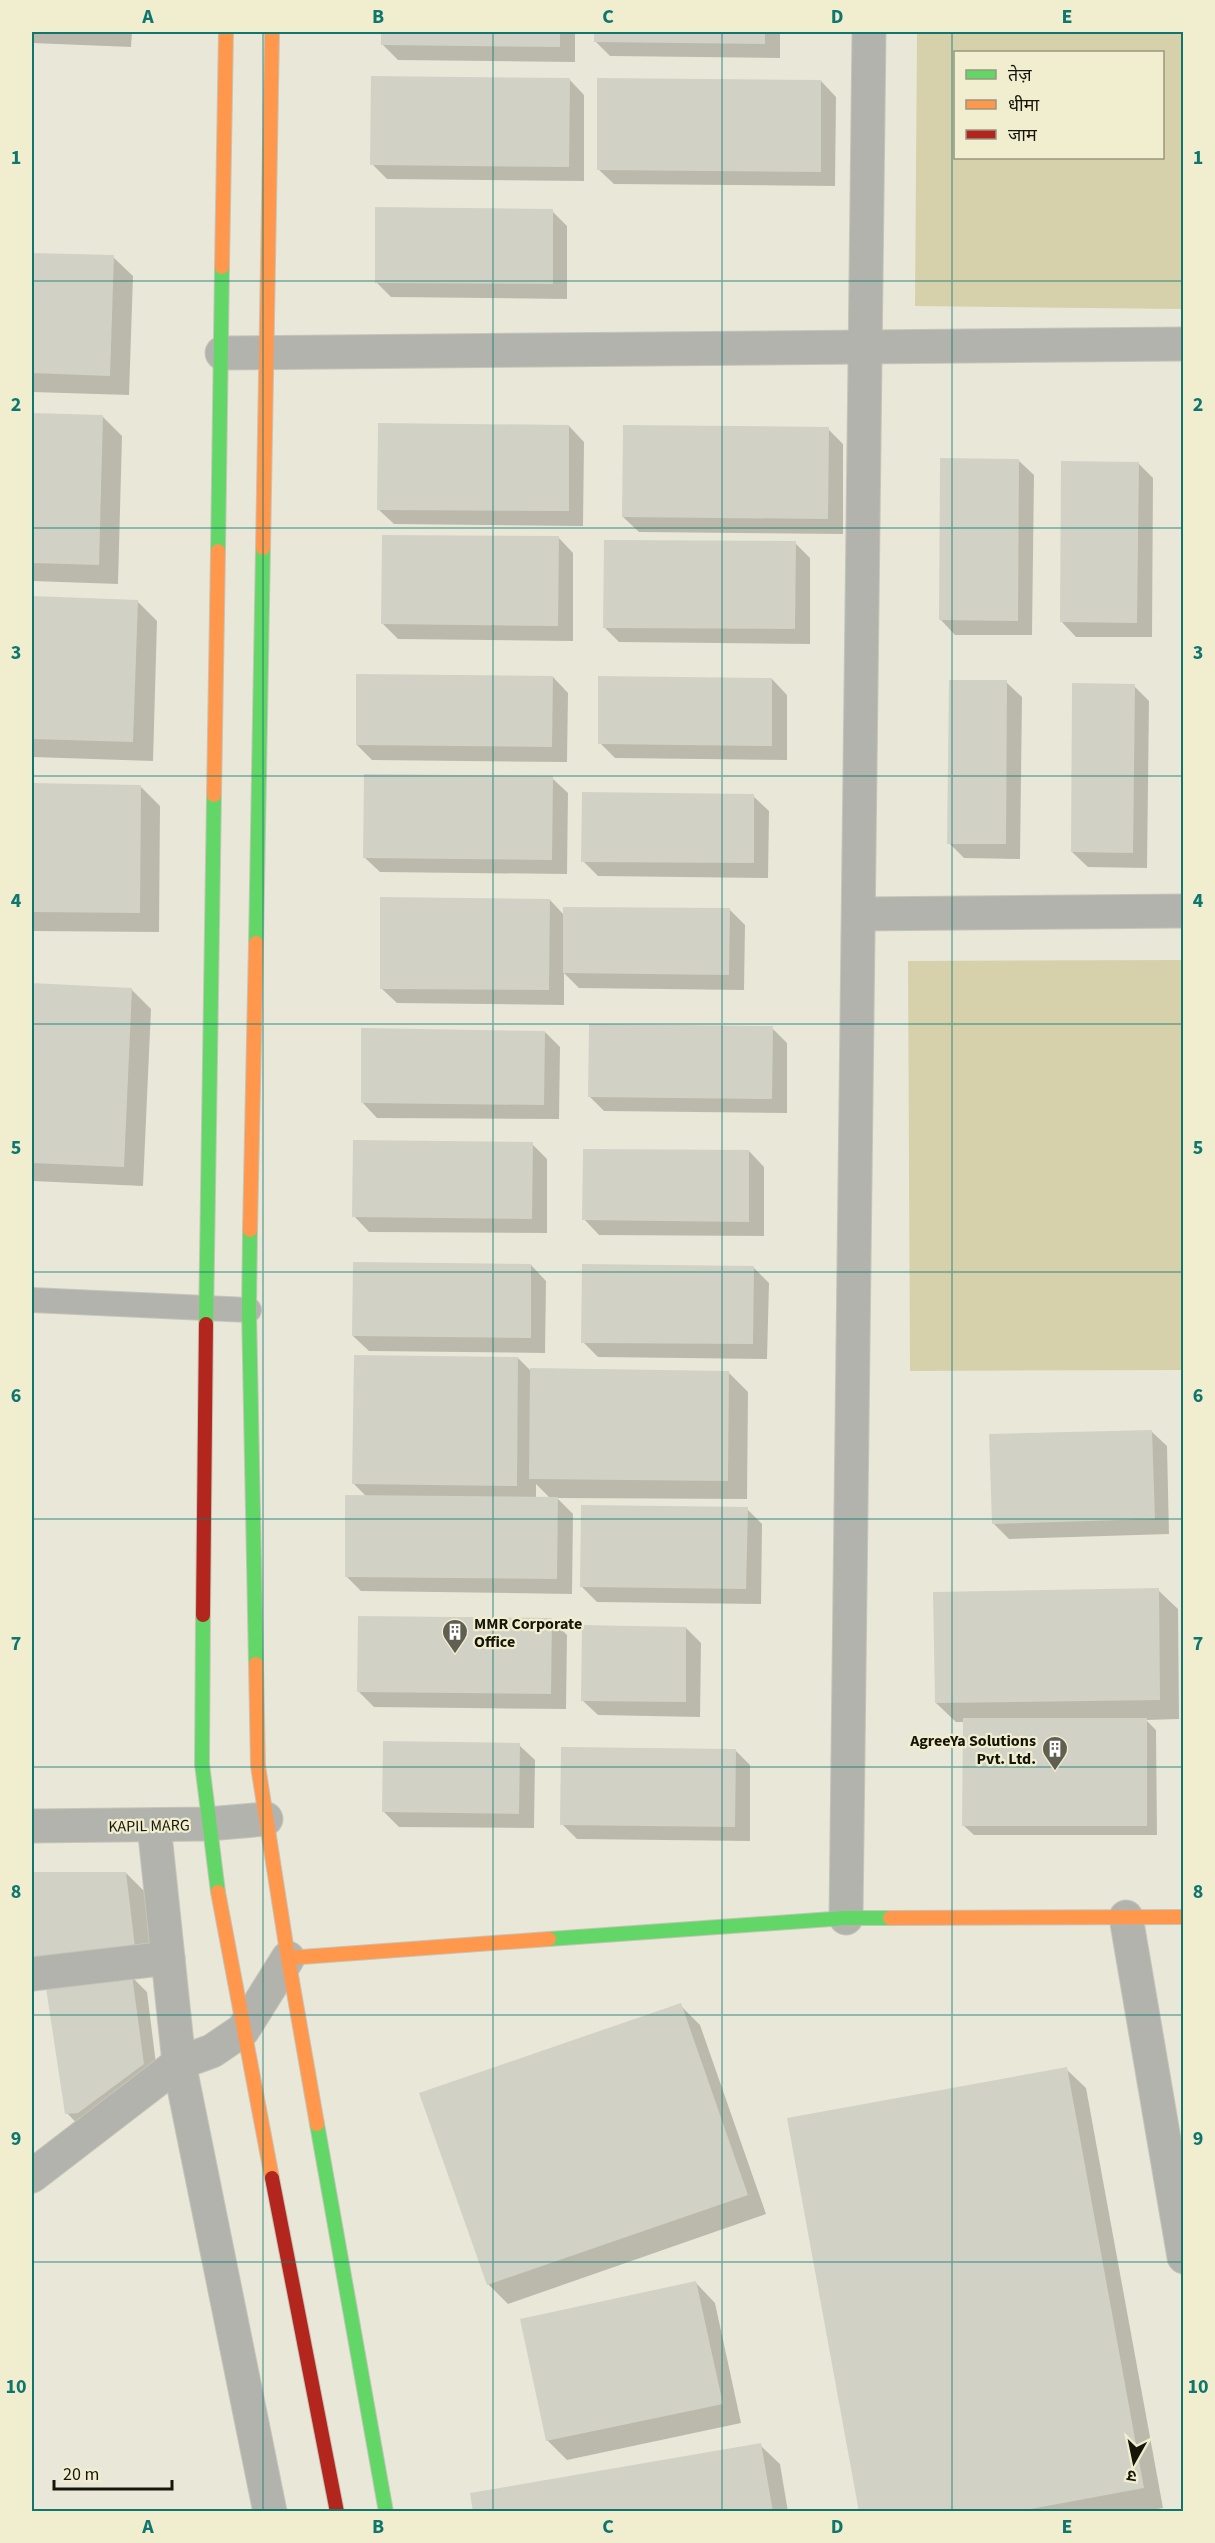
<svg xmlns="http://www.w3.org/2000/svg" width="1215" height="2543" font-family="'Source Sans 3','Noto Sans Devanagari',sans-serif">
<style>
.green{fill:#d6d1aa;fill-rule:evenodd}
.shadow{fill:#0003;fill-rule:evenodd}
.building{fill:#d2d1c5}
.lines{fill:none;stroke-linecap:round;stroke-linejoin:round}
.lane-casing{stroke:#c6c5b9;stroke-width:26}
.street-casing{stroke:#c6c5b9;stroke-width:35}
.fast-casing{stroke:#c6c5b9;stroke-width:16}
.slow-casing{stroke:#c6c5b9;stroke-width:16}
.jam-casing{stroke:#c6c5b9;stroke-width:16}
.lane{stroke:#b3b3ae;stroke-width:24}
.street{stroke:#b3b3ae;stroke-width:33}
.fast{stroke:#63d668;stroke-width:14}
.slow{stroke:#ff974d;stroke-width:14}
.jam{stroke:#b3261e;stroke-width:14}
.grid{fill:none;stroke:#0f766e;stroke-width:1.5;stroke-opacity:0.55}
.labels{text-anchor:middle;stroke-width:4.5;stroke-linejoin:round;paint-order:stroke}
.poi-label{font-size:16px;font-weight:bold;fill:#16150a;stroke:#f1eed0;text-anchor:start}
.street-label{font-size:16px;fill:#16150a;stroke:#f1eed0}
.neatline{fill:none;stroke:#0f766e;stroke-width:2}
.grid-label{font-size:20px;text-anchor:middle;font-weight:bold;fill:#0f766e}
</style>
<rect width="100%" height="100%" fill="#e9e8d8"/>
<!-- green -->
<g class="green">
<path d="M917 32H1183V309L915 306ZM956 52H1162V158H956Z"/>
<polygon points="1183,960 1183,1370 910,1371 908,961"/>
</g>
<!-- shadow -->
<g class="shadow">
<polygon points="32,32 132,32 131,47 32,43"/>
<polygon points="383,32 575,32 575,62 398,60 383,45"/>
<polygon points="595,32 780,32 780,58 610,56 595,41"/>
<polygon points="569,79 584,95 584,181 387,179 372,164"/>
<polygon points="821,81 836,97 835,186 614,184 598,169"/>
<polygon points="552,211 567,226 567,299 391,297 376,282"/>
<polygon points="32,254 113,257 133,276 129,395 32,392"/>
<polygon points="32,414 103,417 122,436 118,584 32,581"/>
<polygon points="569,426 584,442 583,526 394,524 378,509"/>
<polygon points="828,429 843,444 843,534 639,532 623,517"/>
<polygon points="1018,460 1034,475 1032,635 955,635 940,619"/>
<polygon points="1138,463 1153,478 1152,637 1076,637 1061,621"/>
<polygon points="558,537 573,553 573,641 398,639 383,624"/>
<polygon points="795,543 810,558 810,644 619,642 604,627"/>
<polygon points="32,598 137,601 157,621 153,761 32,757"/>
<polygon points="553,677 568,693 567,762 372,760 357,745"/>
<polygon points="772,679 787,695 787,760 615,758 600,743"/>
<polygon points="1006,682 1022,697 1020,859 964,858 949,843"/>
<polygon points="1134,686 1149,701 1147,868 1088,867 1072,852"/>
<polygon points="552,778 568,793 567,874 380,872 364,857"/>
<polygon points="32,785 140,786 160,806 159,932 32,931"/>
<polygon points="753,796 769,811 768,878 598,876 583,861"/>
<polygon points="550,900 564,915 729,909 745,925 744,990 579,988 564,973 564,1005 397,1003 381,988"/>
<polygon points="32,985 131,989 151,1009 143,1186 32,1181"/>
<polygon points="772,1028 787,1043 787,1113 604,1111 589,1096"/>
<polygon points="545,1032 560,1047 559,1119 377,1118 362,1102"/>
<polygon points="532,1144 547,1159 547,1233 369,1232 354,1216"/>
<polygon points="749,1151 764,1167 764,1236 599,1235 584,1219"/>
<polygon points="531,1265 546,1281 545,1353 369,1351 353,1336"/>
<polygon points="753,1267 769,1283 767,1359 598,1357 583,1342"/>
<path d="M518 1358 530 1370 728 1372 748 1392 747 1499 557 1498 573 1514 572 1594 361 1591 346 1576 366 1496 354 1484ZM536 1484 550 1498H536Z"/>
<polygon points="1151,1431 1167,1446 1169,1534 1009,1539 994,1524"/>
<polygon points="747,1509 762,1524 761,1604 597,1602 582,1587"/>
<polygon points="1158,1590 1178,1609 1179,1719 1146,1720 1156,1730 1157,1835 974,1835 963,1825 964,1722 956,1722 936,1703"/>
<polygon points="552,1620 567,1635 566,1709 374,1707 358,1691"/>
<polygon points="686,1628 701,1643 700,1717 598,1715 582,1700"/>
<polygon points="519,1745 535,1760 534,1828 399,1827 383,1811"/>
<polygon points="735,1750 750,1765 750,1841 577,1839 562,1824"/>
<polygon points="32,1873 126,1873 146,1893 155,1975 132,1977 147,1992 158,2080 82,2129 67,2113 71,1986 32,1987"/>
<polygon points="680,2005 700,2025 766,2214 508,2304 488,2284"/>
<polygon points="1066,2069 1086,2088 1163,2508 1141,2512 861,2512"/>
<polygon points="696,2283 715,2303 741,2423 567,2460 547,2440"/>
<polygon points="760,2445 780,2464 788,2512 475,2512"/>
</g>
<!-- building -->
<g class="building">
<polygon points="381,32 560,32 560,47 381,45"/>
<polygon points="594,32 765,32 765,44 594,42"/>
<polygon points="371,76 570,78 569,167 370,165"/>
<polygon points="597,78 821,80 821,172 597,170"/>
<polygon points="375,207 553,209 553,284 375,283"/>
<polygon points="32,253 114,255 110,376 32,373"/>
<polygon points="32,413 103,415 99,565 32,563"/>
<polygon points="378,423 569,425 569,511 377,510"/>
<polygon points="623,425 829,427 828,519 622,517"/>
<polygon points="940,458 1019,459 1018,621 939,620"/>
<polygon points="1061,461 1139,462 1137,623 1060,622"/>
<polygon points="382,535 559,536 558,626 381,624"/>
<polygon points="604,540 796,541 795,629 603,628"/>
<polygon points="32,596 138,600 133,742 32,739"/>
<polygon points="356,674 553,676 552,747 356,745"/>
<polygon points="598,676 772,678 772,746 598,744"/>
<polygon points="949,680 1007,680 1006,844 947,844"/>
<polygon points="1072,683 1135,684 1133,853 1071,852"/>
<polygon points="364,774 553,776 552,860 363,858"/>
<polygon points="32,783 141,785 140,913 32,912"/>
<polygon points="582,792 754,794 754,863 581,862"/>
<polygon points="380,897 550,899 549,990 380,989"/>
<polygon points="563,907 730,908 729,975 563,973"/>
<polygon points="32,983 132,988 124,1167 32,1163"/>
<polygon points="589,1024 773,1026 772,1099 588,1097"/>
<polygon points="361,1028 545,1031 544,1105 361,1103"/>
<polygon points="353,1140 533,1142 532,1219 352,1217"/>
<polygon points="583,1149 749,1150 749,1222 582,1220"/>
<polygon points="353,1262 531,1264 531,1338 352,1336"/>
<polygon points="582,1264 754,1266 753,1344 581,1343"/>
<polygon points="354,1355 518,1357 517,1486 352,1484"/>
<polygon points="530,1368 729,1371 728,1481 529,1479"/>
<polygon points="1152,1430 1155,1519 992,1524 989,1434"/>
<polygon points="345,1495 558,1497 557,1579 345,1577"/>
<polygon points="581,1505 748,1507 746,1589 580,1587"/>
<polygon points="1159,1588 1160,1700 935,1703 933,1592"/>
<polygon points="358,1616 552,1618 551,1694 357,1692"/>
<polygon points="582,1625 686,1627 686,1702 581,1701"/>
<polygon points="963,1718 1147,1718 1147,1826 962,1826"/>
<polygon points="383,1741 520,1743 519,1814 382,1812"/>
<polygon points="561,1747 736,1749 735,1827 560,1825"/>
<polygon points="32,1872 126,1872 136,1956 32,1966"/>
<polygon points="132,1975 144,2064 78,2113 65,2114 46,1988"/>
<polygon points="681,2003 748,2195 487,2285 419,2093"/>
<polygon points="1067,2067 1144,2488 1015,2512 859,2512 787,2118"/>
<polygon points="696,2281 723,2404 546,2441 520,2319"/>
<polygon points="761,2443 773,2512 473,2512 470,2493"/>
</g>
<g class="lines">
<defs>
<polyline id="lane" points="32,1300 249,1310"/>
<g id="street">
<polyline points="222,353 1184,344"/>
<polyline points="859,914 1184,911"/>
<polyline points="154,1825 179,2063 270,2512"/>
<polyline points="32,1826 208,1824 266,1819"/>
<polyline points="1126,1917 1184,2257"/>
<polyline points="846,1918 869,32"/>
<polyline points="32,1974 168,1958"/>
<polyline points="32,2176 179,2063 212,2051 243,2030 288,1958"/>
</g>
<g id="fast">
<polyline points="218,551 222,267"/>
<polyline points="256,943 263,548"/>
<polyline points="250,1230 249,1310 256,1664"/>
<polyline points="206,1324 214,795"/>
<polyline points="203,1615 202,1764 218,1892"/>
<polyline points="549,1939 846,1918 890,1918"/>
<polyline points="317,2124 386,2512"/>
</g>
<g id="slow">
<polyline points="222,267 226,32"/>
<polyline points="263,548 272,32"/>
<polyline points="214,795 218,551"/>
<polyline points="250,1230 256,943"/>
<polyline points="256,1664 258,1766 288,1958 317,2124"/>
<polyline points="218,1892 272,2178"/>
<polyline points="890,1918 1184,1917"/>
<polyline points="288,1958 549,1939"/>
</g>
<g id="jam">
<polyline points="203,1615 206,1324"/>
<polyline points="272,2178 337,2512"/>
</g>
</defs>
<!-- lane casing -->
<use href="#lane" class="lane-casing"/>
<!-- street casing -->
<use href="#street" class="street-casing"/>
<!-- fast casing -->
<use href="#fast" class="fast-casing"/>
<!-- slow casing -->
<use href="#slow" class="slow-casing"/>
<!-- jam casing -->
<use href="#jam" class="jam-casing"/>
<!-- lane -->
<use href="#lane" class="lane"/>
<!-- street -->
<use href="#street" class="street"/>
<!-- fast -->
<use href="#fast" class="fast"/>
<!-- slow -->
<use href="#slow" class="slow"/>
<!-- jam -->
<use href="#jam" class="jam"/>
</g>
<!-- grid -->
<path class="grid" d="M263 32V2512M493 32V2512M722 32V2512M952 32V2512M32 281H1184M32 528H1184M32 776H1184M32 1024H1184M32 1272H1184M32 1519H1184M32 1767H1184M32 2015H1184M32 2262H1184"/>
<!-- icons -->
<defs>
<symbol id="building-pin" viewBox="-11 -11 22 30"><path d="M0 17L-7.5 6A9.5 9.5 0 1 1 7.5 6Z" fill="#605f52" stroke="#f1eed0"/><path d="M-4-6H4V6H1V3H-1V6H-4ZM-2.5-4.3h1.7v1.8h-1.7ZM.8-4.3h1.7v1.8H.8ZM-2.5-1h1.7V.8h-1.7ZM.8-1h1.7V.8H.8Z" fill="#fff"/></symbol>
</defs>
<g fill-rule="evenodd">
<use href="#building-pin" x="440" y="1617" width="30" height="40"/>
<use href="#building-pin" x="1040" y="1734" width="30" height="40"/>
</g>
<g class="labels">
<!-- poi labels -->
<g class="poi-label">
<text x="474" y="1629">MMR Corporate<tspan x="474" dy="18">Office</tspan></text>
<text x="1036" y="1746" text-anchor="end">AgreeYa Solutions<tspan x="1036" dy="18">Pvt. Ltd.</tspan></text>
</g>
<!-- street labels -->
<g class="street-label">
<text transform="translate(149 1825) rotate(-1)" y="6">KAPIL MARG</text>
</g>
</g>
<!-- border -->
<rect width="1215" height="2543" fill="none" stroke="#f1eed0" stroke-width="66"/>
<!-- legend -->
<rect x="954" y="51" width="210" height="108" fill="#f1eed0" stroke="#999781" stroke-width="1.5"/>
<rect x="966" y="70" width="30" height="9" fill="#63d668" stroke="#999781" stroke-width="1.5"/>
<text x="1008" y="81" font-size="18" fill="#16150a">तेज़</text>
<rect x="966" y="100" width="30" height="9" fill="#ff974d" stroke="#999781" stroke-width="1.5"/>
<text x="1008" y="111" font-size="18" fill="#16150a">धीमा</text>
<rect x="966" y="130" width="30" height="9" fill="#b3261e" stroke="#999781" stroke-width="1.5"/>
<text x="1008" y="141" font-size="18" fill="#16150a">जाम</text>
<!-- north arrow -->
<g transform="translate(1134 2462) rotate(189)" stroke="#f1eed0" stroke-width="4.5" paint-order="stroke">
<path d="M0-4.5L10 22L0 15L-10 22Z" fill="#16150a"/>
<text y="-9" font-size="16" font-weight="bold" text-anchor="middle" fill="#16150a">उ</text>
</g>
<!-- scale -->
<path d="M54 2480v9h118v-9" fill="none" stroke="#16150a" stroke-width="3"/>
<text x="63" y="2480" font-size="18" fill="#16150a" stroke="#f1eed0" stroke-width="4.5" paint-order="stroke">20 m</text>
<rect x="33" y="33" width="1149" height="2477" class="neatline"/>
<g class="grid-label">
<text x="148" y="23">A</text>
<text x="378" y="23">B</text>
<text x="608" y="23">C</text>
<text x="837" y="23">D</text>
<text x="1067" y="23">E</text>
<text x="16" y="164">1</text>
<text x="1198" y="164">1</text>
<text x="16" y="411">2</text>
<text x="1198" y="411">2</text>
<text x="16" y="659">3</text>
<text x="1198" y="659">3</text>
<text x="16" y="907">4</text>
<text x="1198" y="907">4</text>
<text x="16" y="1154">5</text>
<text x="1198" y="1154">5</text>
<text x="16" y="1402">6</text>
<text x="1198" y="1402">6</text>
<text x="16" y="1650">7</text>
<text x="1198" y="1650">7</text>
<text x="16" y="1898">8</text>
<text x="1198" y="1898">8</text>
<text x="16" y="2145">9</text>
<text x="1198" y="2145">9</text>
<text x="16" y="2393">10</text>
<text x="1198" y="2393">10</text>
<text x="148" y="2533">A</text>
<text x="378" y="2533">B</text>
<text x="608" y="2533">C</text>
<text x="837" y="2533">D</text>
<text x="1067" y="2533">E</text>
</g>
</svg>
